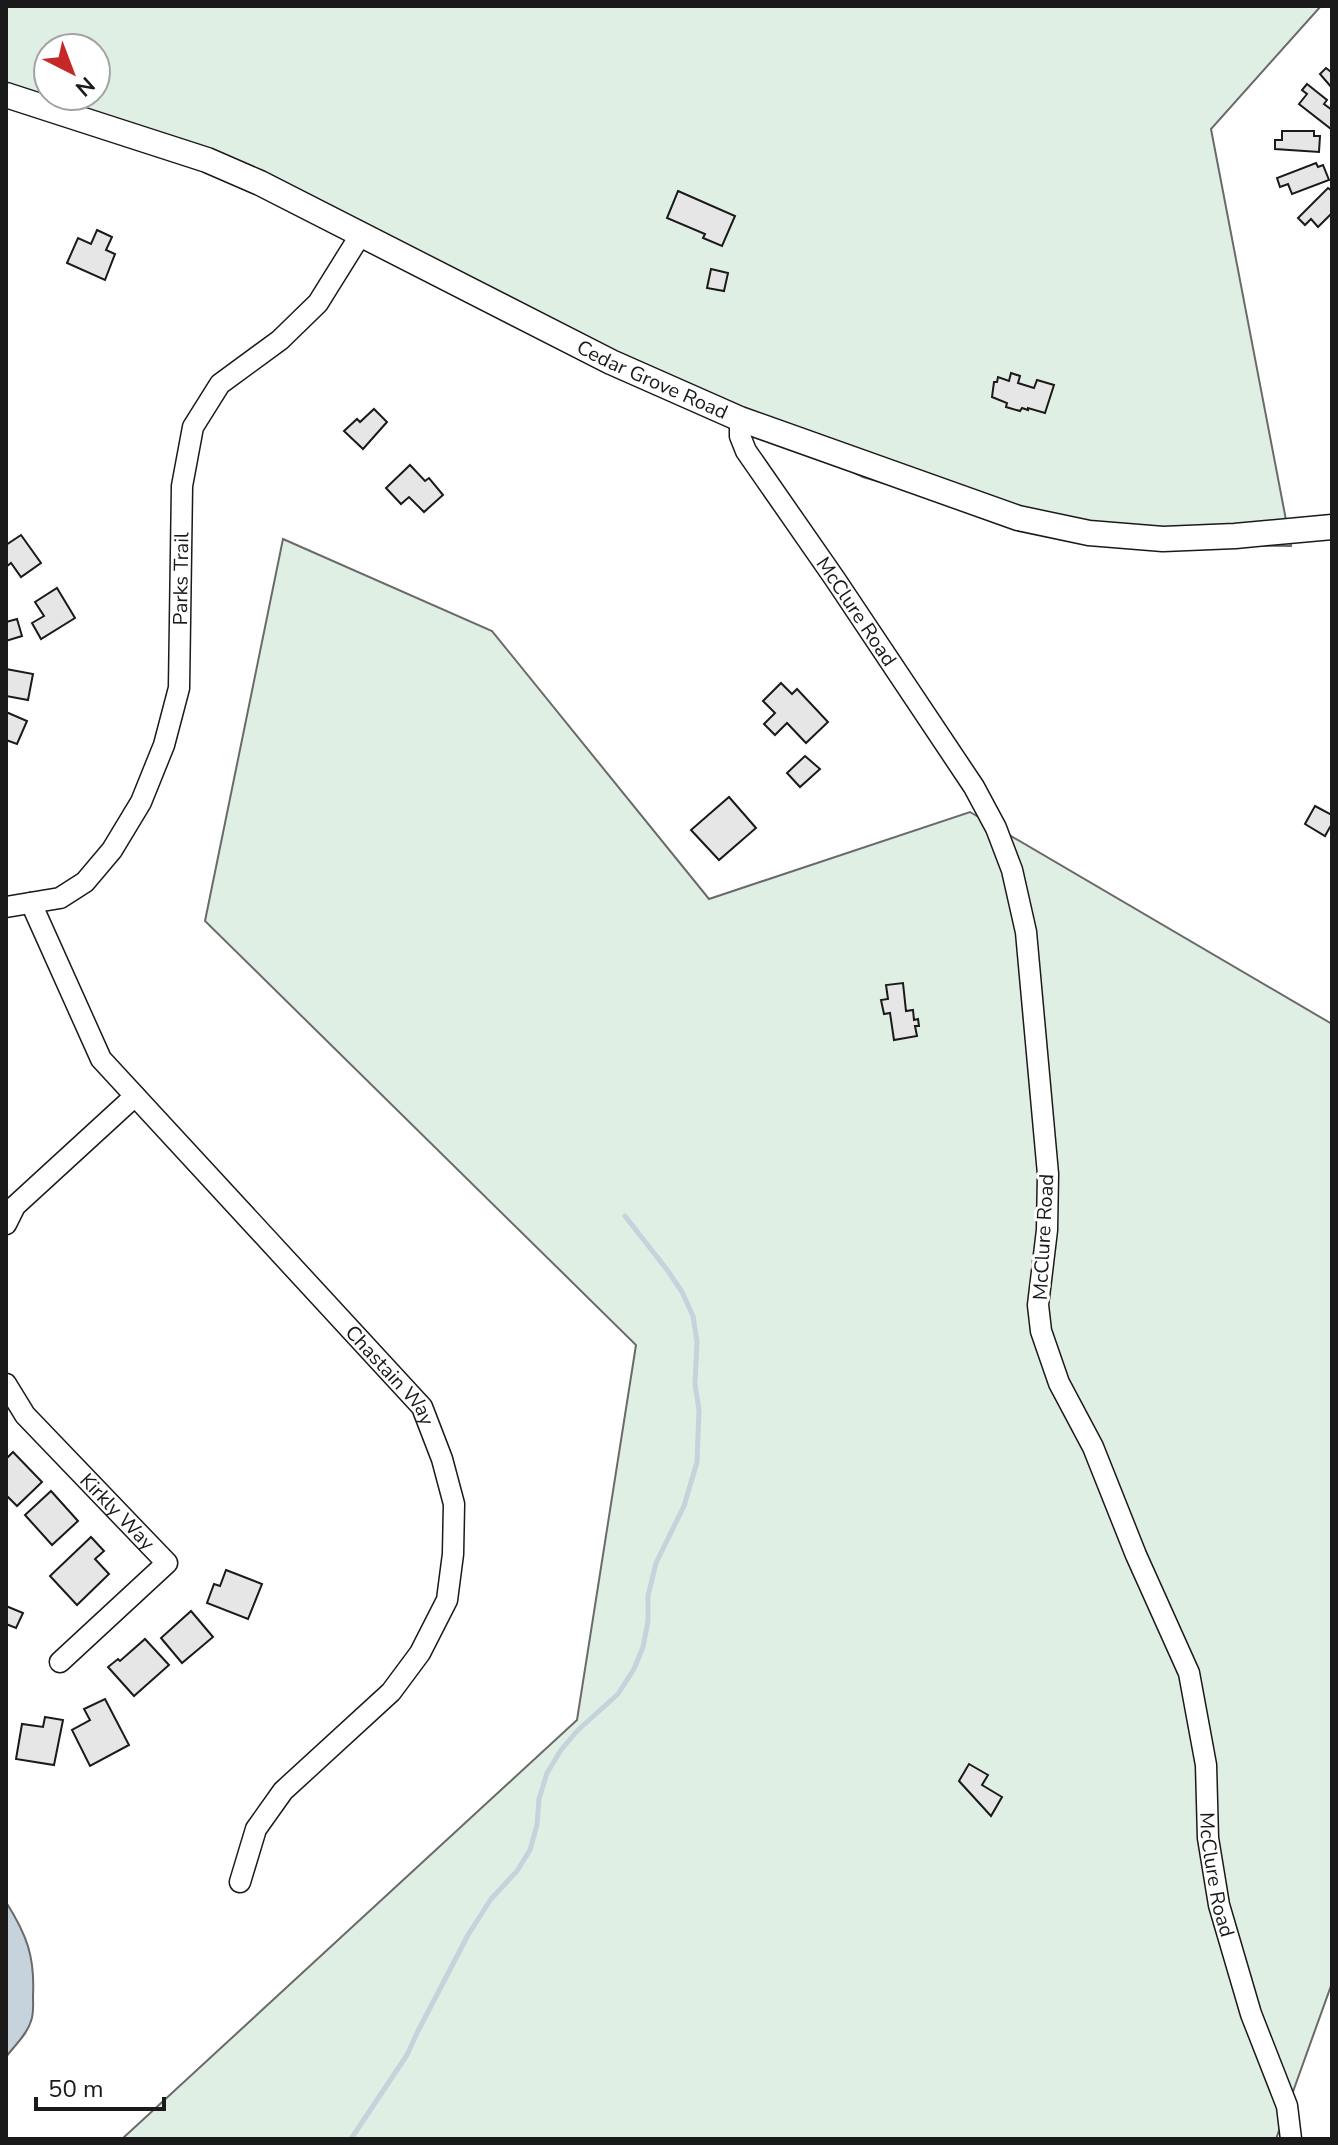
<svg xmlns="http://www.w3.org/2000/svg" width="1338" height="2145" font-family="'Nunito Sans',sans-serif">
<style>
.green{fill:#e0efe3;stroke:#6a6a6a;stroke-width:2;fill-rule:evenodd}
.water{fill:#c6d2dc;stroke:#6a6a6a;stroke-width:2}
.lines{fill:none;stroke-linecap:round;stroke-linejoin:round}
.stream{stroke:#c6d2dc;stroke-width:5}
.building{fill:#e6e6e6;stroke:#1a1a1a;stroke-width:2}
.minor-casing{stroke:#1a1a1a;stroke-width:23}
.major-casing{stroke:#1a1a1a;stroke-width:27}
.minor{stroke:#fff;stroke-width:20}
.major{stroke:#fff;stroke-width:24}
.labels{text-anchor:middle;stroke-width:6;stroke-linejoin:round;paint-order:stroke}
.street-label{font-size:20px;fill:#1a1a1a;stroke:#fff}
</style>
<rect width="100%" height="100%" fill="#fff"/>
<!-- green -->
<g class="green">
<path d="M6 6H1321L1211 129 1291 546 1093 544 863 477 723 409 240 181 6 101ZM48 48H96V96H48Z"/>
<polygon points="283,539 492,631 709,899 970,812 1332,1024 1332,1983 1276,2139 122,2139 577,1720 636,1345 205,921"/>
</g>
<!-- water -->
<path class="water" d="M6 1902C27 1935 35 1957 33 1996 33 2004 34 2014 31 2021 27 2035 14 2046 6 2057Z"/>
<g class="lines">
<!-- stream -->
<polyline class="stream" points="351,2139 407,2055 418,2031 468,1935 491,1899 517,1871 530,1850 537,1825 539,1799 547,1773 561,1750 577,1731 618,1694 634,1669 643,1647 648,1621 648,1596 656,1563 684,1506 697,1462 699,1410 695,1384 697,1342 693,1316 682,1292 668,1271 625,1216"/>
</g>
<!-- building -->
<g class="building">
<polygon points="1326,68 1331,72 1332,71 1332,88 1320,74"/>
<polygon points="1307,84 1327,100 1324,104 1332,110 1331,129 1299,104 1307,94 1302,90"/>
<polygon points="1282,131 1314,131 1314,136 1320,136 1319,152 1275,149 1275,140 1282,140"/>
<polygon points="1316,163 1318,167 1323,165 1329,180 1292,194 1288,184 1280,187 1277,178"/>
<polygon points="1328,188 1332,191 1332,213 1318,227 1311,219 1305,225 1298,218"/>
<polygon points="678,191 735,216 722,246 703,238 705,234 667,218"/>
<polygon points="97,230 112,237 106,250 115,254 105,280 67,263 78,238 91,244"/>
<polygon points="711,269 728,273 724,291 707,288"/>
<polygon points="1011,373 1020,376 1018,383 1034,388 1037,380 1054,385 1045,413 1028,408 1028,410 1022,408 1020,411 1006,407 1007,403 992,397 994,382 997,382 998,377 1009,381"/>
<polygon points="374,409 387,422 363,449 344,431 357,419 360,422"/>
<polygon points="410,465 425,481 429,478 443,495 424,512 409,497 401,504 386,488"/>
<polygon points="21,535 41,563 21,577 11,563 6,567 6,545"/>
<polygon points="57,588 75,618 41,639 32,623 44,616 35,602"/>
<polygon points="17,619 22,636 6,641 6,622"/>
<polygon points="6,669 33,674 28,700 6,696"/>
<polygon points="781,683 792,694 797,689 828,722 806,743 787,723 775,735 764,724 775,713 763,701"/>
<polygon points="6,712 27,721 17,744 6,740"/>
<polygon points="805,756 820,769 800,787 787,773"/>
<polygon points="729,797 756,828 719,860 691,830"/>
<polygon points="1315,806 1332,815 1332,828 1330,827 1325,836 1305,824"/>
<polygon points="903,983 906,1011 913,1010 914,1020 918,1019 919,1026 915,1026 917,1036 894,1040 890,1013 884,1014 881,1000 888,999 886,985"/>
<polygon points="13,1452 42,1482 17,1506 6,1495 6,1459"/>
<polygon points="51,1491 78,1521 52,1545 25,1515"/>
<polygon points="91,1537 104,1551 95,1559 109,1574 77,1605 50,1576"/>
<polygon points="226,1570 262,1584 248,1619 207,1603 214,1584 220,1586"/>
<polygon points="6,1606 23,1613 16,1628 6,1624"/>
<polygon points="191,1611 213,1637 182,1663 161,1638"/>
<polygon points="145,1639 169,1665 134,1696 108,1667 118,1659 120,1661"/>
<polygon points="105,1699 129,1745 90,1766 72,1730 90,1720 84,1709"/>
<polygon points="45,1717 63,1720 54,1765 16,1759 22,1724 43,1727"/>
<polygon points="969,1764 988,1775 982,1785 1002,1797 991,1816 959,1781"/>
</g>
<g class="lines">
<defs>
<g id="minor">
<path id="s1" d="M740 419V436L746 451 835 579 974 787 996 828 1012 870 1026 932 1048 1174 1047 1230 1038 1305 1041 1331 1059 1383 1093 1447 1136 1555 1189 1673 1206 1765 1208 1838 1219 1905 1251 2014 1287 2106 1291 2139"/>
<path id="s2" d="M31 903 101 1059 422 1407 442 1459 454 1504 453 1554 447 1600 420 1653 391 1692 283 1791 256 1829 240 1882"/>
<path id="s3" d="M6 907 60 898 85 882 112 850 141 802 164 745 179 688 182 486 193 427 220 384 280 340 318 303 361 234"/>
<polyline points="6,1224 15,1206 135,1096"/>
<path id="s4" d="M6 1384 25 1415 167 1563 60 1662"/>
</g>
<g id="major">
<path id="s5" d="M6 95 207 160 260 183 611 362 740 419 1018 518 1089 533 1163 539 1235 536 1332 527"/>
</g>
</defs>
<!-- minor casing -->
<use href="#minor" class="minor-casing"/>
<!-- major casing -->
<use href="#major" class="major-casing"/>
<!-- minor -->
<use href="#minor" class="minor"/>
<!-- major -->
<use href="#major" class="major"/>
</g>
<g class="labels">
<!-- street labels -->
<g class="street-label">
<text dy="7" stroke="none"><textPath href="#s5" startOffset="708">Cedar Grove Road</textPath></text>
<text dy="7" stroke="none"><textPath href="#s3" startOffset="412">Parks Trail</textPath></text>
<text dy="7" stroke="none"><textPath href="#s1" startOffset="228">McClure Road</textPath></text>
<text transform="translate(1043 1237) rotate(-87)" y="7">McClure Road</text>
<text dy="7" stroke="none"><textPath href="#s2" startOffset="600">Chastain Way</textPath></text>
<text dy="7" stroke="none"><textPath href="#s4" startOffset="170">Kirkly Way</textPath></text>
<text dy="7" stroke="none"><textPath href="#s1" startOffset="1572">McClure Road</textPath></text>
</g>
</g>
<!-- border -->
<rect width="1338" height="2145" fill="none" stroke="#1a1a1a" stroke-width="16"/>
<!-- north arrow -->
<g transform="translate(72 72) rotate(138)"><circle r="38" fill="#ffffff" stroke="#a3a3a3" stroke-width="2"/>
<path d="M0-6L14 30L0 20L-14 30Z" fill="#c62828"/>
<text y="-12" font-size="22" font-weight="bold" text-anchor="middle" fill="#1a1a1a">N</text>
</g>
<!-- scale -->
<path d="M36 2097v12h128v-12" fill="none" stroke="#1a1a1a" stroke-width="4"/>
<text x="48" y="2097" font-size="24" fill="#1a1a1a" stroke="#ffffff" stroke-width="6" paint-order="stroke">50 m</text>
</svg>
